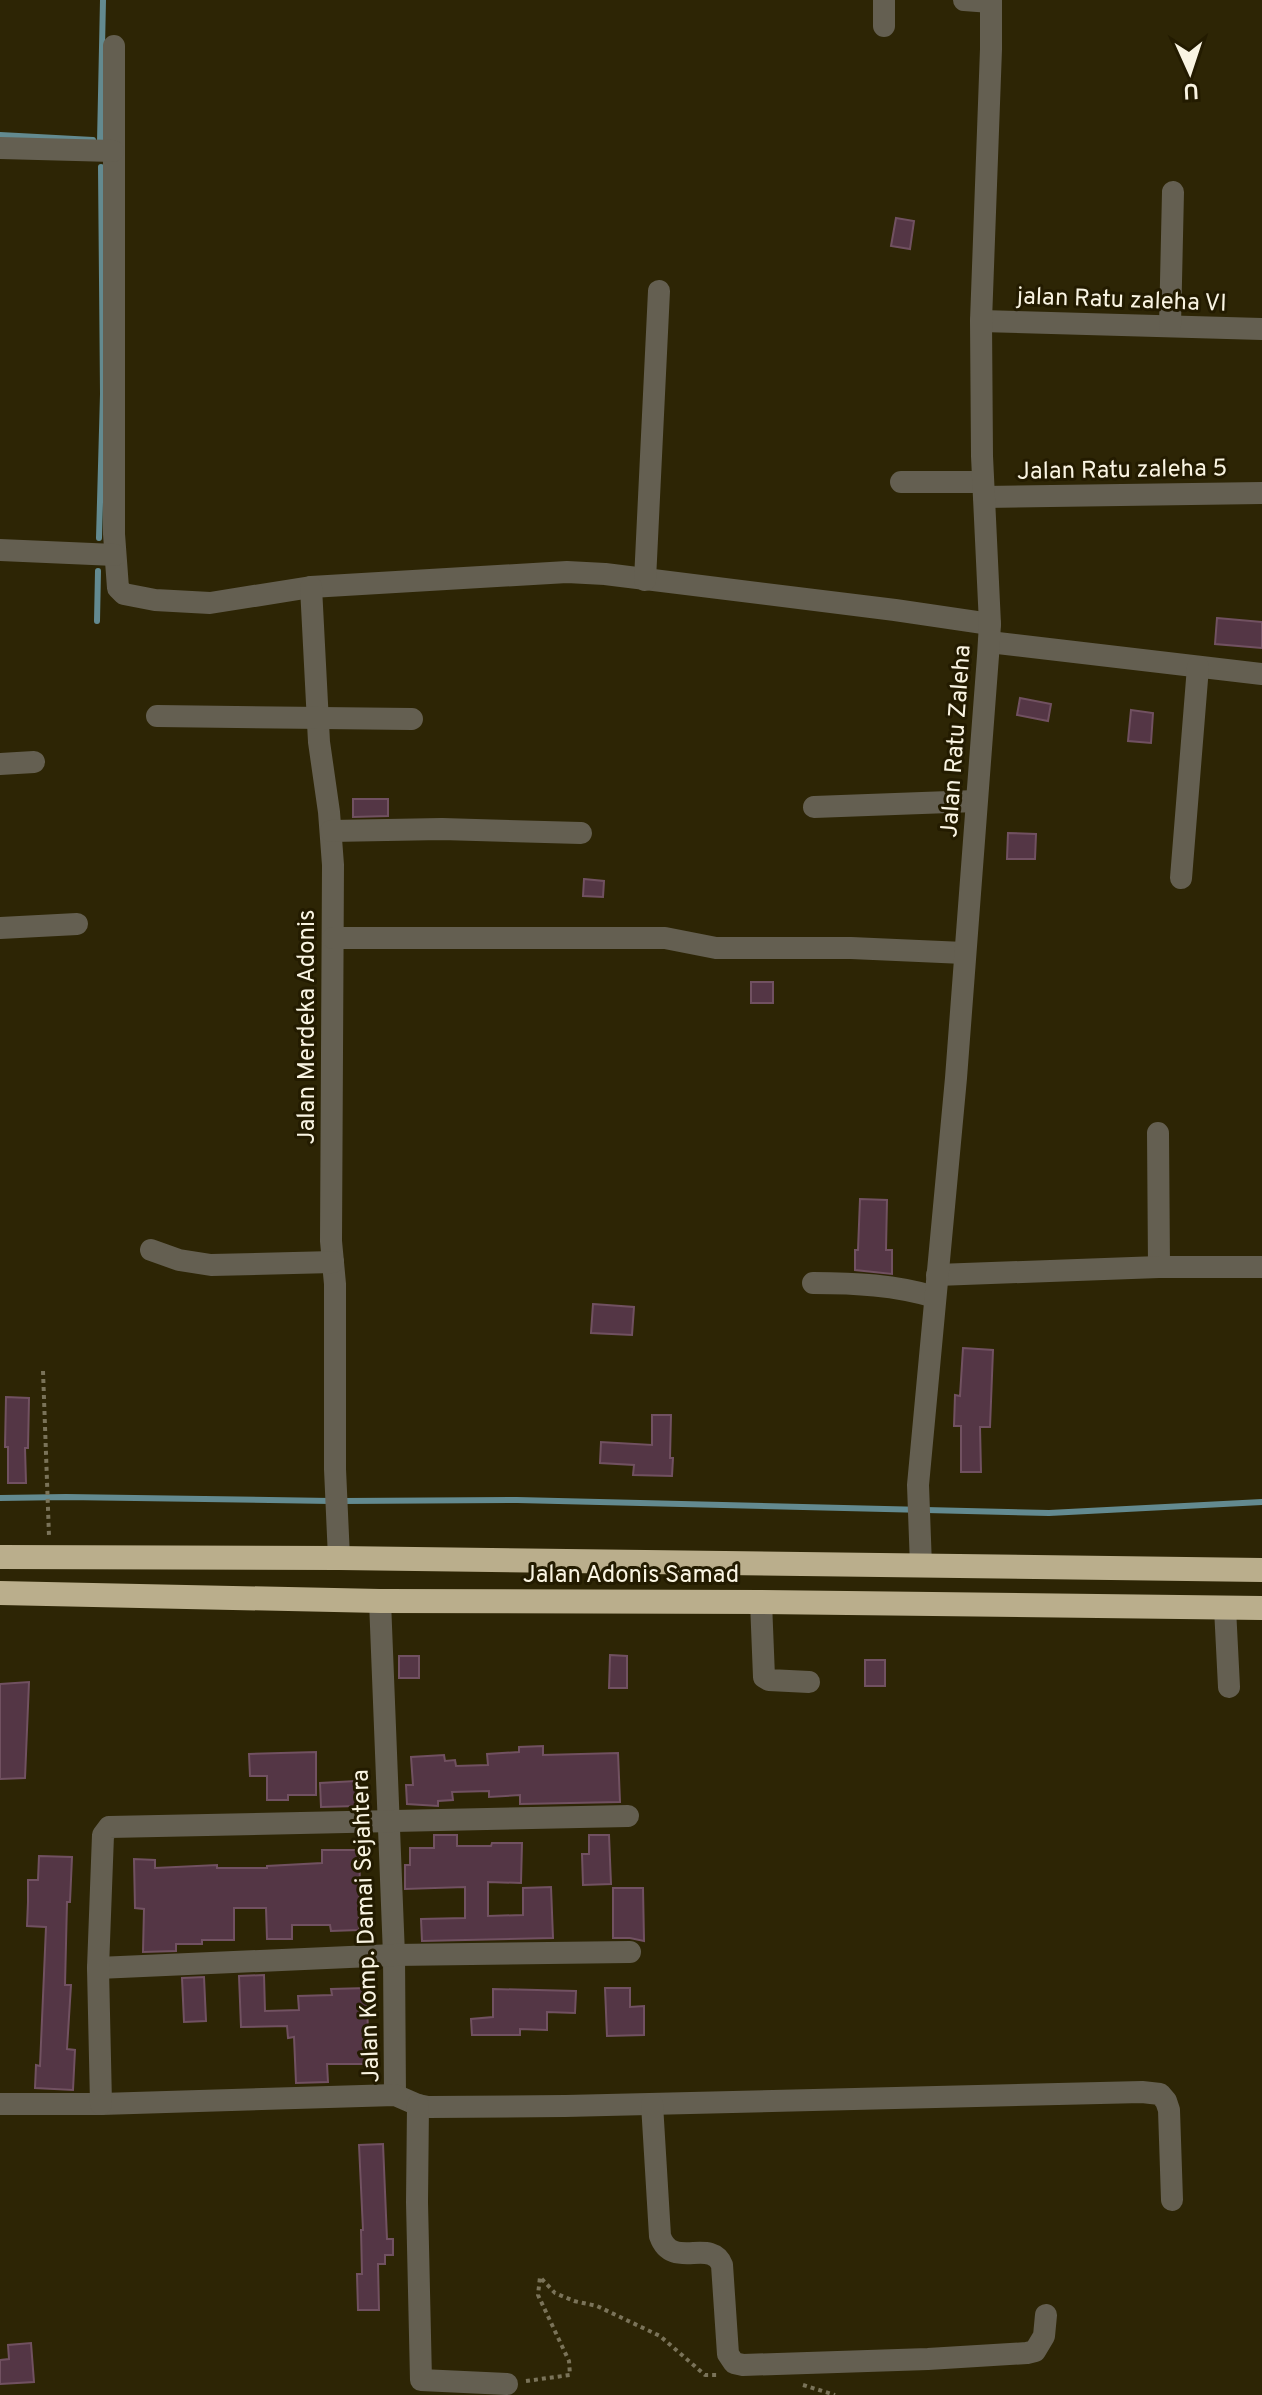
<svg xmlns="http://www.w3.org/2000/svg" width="1262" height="2395" font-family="Overpass,sans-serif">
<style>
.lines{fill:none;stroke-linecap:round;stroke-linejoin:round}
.stream{stroke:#638a90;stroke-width:6}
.building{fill:#543645;stroke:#715161;stroke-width:2}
.path{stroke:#7a7359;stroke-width:4;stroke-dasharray:4 4;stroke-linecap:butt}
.minor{stroke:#645f51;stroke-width:22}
.highway{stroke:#baae8c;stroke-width:24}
.labels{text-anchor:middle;stroke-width:6;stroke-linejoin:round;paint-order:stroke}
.street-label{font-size:24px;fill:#f9f4e2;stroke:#231b00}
</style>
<rect width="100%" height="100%" fill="#2d2505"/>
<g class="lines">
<!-- stream -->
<g class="stream">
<polyline points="0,135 93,140"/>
<polyline points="100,142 103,0"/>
<polyline points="99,538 103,394 101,167"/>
<polyline points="97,621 98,571"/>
<polyline points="0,1498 66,1497 331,1501"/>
<polyline points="342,1501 517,1500 1049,1513 1262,1502"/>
</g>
</g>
<!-- building -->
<g class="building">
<polygon points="896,218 914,221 910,249 891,246"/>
<polygon points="1217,618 1262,622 1262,648 1215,644"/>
<polygon points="1020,698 1051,704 1048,721 1017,715"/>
<polygon points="1131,710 1153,713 1151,743 1128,741"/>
<polygon points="353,799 388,799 388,816 353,817"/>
<polygon points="1008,833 1036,834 1035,859 1007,859"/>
<polygon points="584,879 604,881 603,897 583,896"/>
<rect x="751" y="982" width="22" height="21"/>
<polygon points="860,1199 887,1200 886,1250 892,1250 892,1274 855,1270 855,1250 858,1250"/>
<polygon points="593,1304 634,1307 632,1335 591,1333"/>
<polygon points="963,1348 993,1350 990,1427 980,1427 981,1472 961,1472 961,1426 954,1426 955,1395 960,1396"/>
<polygon points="6,1397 29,1398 28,1448 25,1448 26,1483 8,1483 8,1447 5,1447"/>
<polygon points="652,1415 671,1415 670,1458 673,1458 672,1476 633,1475 634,1465 600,1463 601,1442 652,1445"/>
<polygon points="610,1655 627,1656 627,1688 609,1688"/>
<rect x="399" y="1656" width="20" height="22"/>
<rect x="865" y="1660" width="20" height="26"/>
<polygon points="29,1682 25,1778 0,1779 0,1684"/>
<polygon points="543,1746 543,1755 618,1753 620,1802 520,1804 520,1795 489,1797 489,1791 452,1792 453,1800 438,1801 438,1806 407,1804 406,1785 413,1785 411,1757 444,1755 445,1761 455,1760 456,1766 488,1765 487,1754 519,1752 519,1747"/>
<polygon points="316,1752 316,1795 288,1795 288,1800 267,1800 267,1776 250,1776 249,1754"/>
<polygon points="356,1781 357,1806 321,1807 320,1783"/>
<polygon points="434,1835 457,1835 457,1846 491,1846 492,1843 522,1843 521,1883 488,1882 488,1916 523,1915 523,1888 551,1887 553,1938 422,1941 421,1919 465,1918 465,1887 405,1889 405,1865 410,1865 410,1848 434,1848"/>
<polygon points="589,1835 609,1835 611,1884 583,1885 582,1854 589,1854"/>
<polygon points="322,1850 360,1850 359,1930 331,1931 330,1925 292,1925 292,1939 267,1939 266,1908 234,1908 234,1940 202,1940 202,1944 176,1944 176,1951 143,1952 144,1909 135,1908 134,1859 155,1860 155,1868 217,1865 217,1868 267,1868 267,1866 322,1863"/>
<polygon points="39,1856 72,1857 70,1902 67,1902 65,1985 71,1985 67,2049 75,2050 73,2090 35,2088 36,2065 40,2066 46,1927 27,1926 28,1902 28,1880 38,1880"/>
<polygon points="613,1888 643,1888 644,1941 630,1938 613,1938"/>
<polygon points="264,1975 265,2011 299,2010 298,1996 332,1995 331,1989 367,1988 368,2040 372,2039 372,2055 366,2055 367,2064 327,2064 328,2082 296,2083 294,2037 288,2038 287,2026 241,2027 239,1976"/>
<polygon points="204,1977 206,2021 184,2022 182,1978"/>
<polygon points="605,1988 630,1988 630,2007 644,2006 644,2035 607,2036"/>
<polygon points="493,1989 576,1991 575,2013 547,2012 547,2030 520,2029 520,2035 472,2035 471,2019 493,2017"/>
<polygon points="383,2144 387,2239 393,2239 393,2255 385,2255 385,2264 378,2264 379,2310 358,2310 357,2274 362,2274 361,2230 363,2230 359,2145"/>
<polygon points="31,2343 34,2382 0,2384 0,2360 9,2359 8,2345"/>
</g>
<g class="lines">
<!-- path -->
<g class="path">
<polyline points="43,1371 49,1536"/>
<polyline points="526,2381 570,2375 569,2361 538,2295 540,2277 555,2293 574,2301 597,2306 660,2336 705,2375 719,2375"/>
<polyline points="803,2385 835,2395"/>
</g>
<!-- minor -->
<g class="minor">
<polyline points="964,0 991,2"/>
<polyline points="884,26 884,0"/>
<polyline points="114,46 114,534 118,588 124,594 155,600 210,603 311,587 567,572 605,574 895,610 990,624"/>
<polyline points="0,148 113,151"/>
<polyline points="981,321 1262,329"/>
<polyline points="1170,326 1173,192"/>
<polyline points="901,482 983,482"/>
<polyline points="984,497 1262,493"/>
<polyline points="0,550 115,555"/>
<polyline points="645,580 659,291"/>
<polyline points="311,587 319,742 329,812 333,865 331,1241 335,1284 335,1469 339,1558"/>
<polyline points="989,642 1262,674"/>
<polyline points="157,716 412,719"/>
<polyline points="0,764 34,762"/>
<polyline points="814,807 976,801"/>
<polyline points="331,831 442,829 581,833"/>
<polyline points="1181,878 1198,667"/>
<polyline points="0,928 77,924"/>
<polyline points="333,938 665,938 716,948 851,948 964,953"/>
<polyline points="1158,1133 1159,1267"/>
<polyline points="151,1250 179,1260 211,1265 333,1262"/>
<polyline points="937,1275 1159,1267 1262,1267"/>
<path d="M813 1283C855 1283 895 1285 935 1297"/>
<polyline points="921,1566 918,1485 956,1078 988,656 990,624 982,456 981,321 991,49 991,0"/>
<polyline points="380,1601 394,1955 395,2095"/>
<polyline points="761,1602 764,1677 769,1680 809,1682"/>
<polyline points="1225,1608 1229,1687"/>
<polyline points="98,1968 394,1955 630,1952"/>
<polyline points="0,2104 101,2104 395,2095 418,2105 428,2107 565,2106 1142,2092 1160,2094 1166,2101 1169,2110 1172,2200"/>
<polyline points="101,2104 98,1968 103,1835 109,1827 628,1816"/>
<path d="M652 2104 660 2236C672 2271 711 2237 722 2265L728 2354 734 2363 743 2365 928 2359 1027 2353 1035 2351 1044 2336 1046 2315"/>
<polyline points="418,2105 417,2202 421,2380 507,2384"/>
</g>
<!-- highway -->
<g class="highway">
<polyline points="0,1557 339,1558 1262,1570"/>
<polyline points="0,1593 380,1601 761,1602 1262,1608"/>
</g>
</g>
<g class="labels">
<!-- street labels -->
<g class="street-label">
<text transform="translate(1122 299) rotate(2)" y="8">jalan Ratu zaleha VI</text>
<text transform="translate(1122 469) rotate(-1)" y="8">Jalan Ratu zaleha 5</text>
<text transform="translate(955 741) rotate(-86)" y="8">Jalan Ratu Zaleha</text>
<text transform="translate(306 1027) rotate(-90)" y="8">Jalan Merdeka Adonis</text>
<text x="631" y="1582">Jalan Adonis Samad</text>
<text transform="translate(365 1926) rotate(-92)" y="8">Jalan Komp. Damai Sejahtera</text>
</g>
</g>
<!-- north arrow -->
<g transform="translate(1190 72) rotate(177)" stroke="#231b00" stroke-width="6" paint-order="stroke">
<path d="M0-6L14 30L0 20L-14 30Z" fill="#f9f4e2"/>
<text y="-12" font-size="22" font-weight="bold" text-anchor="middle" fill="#f9f4e2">U</text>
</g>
</svg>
